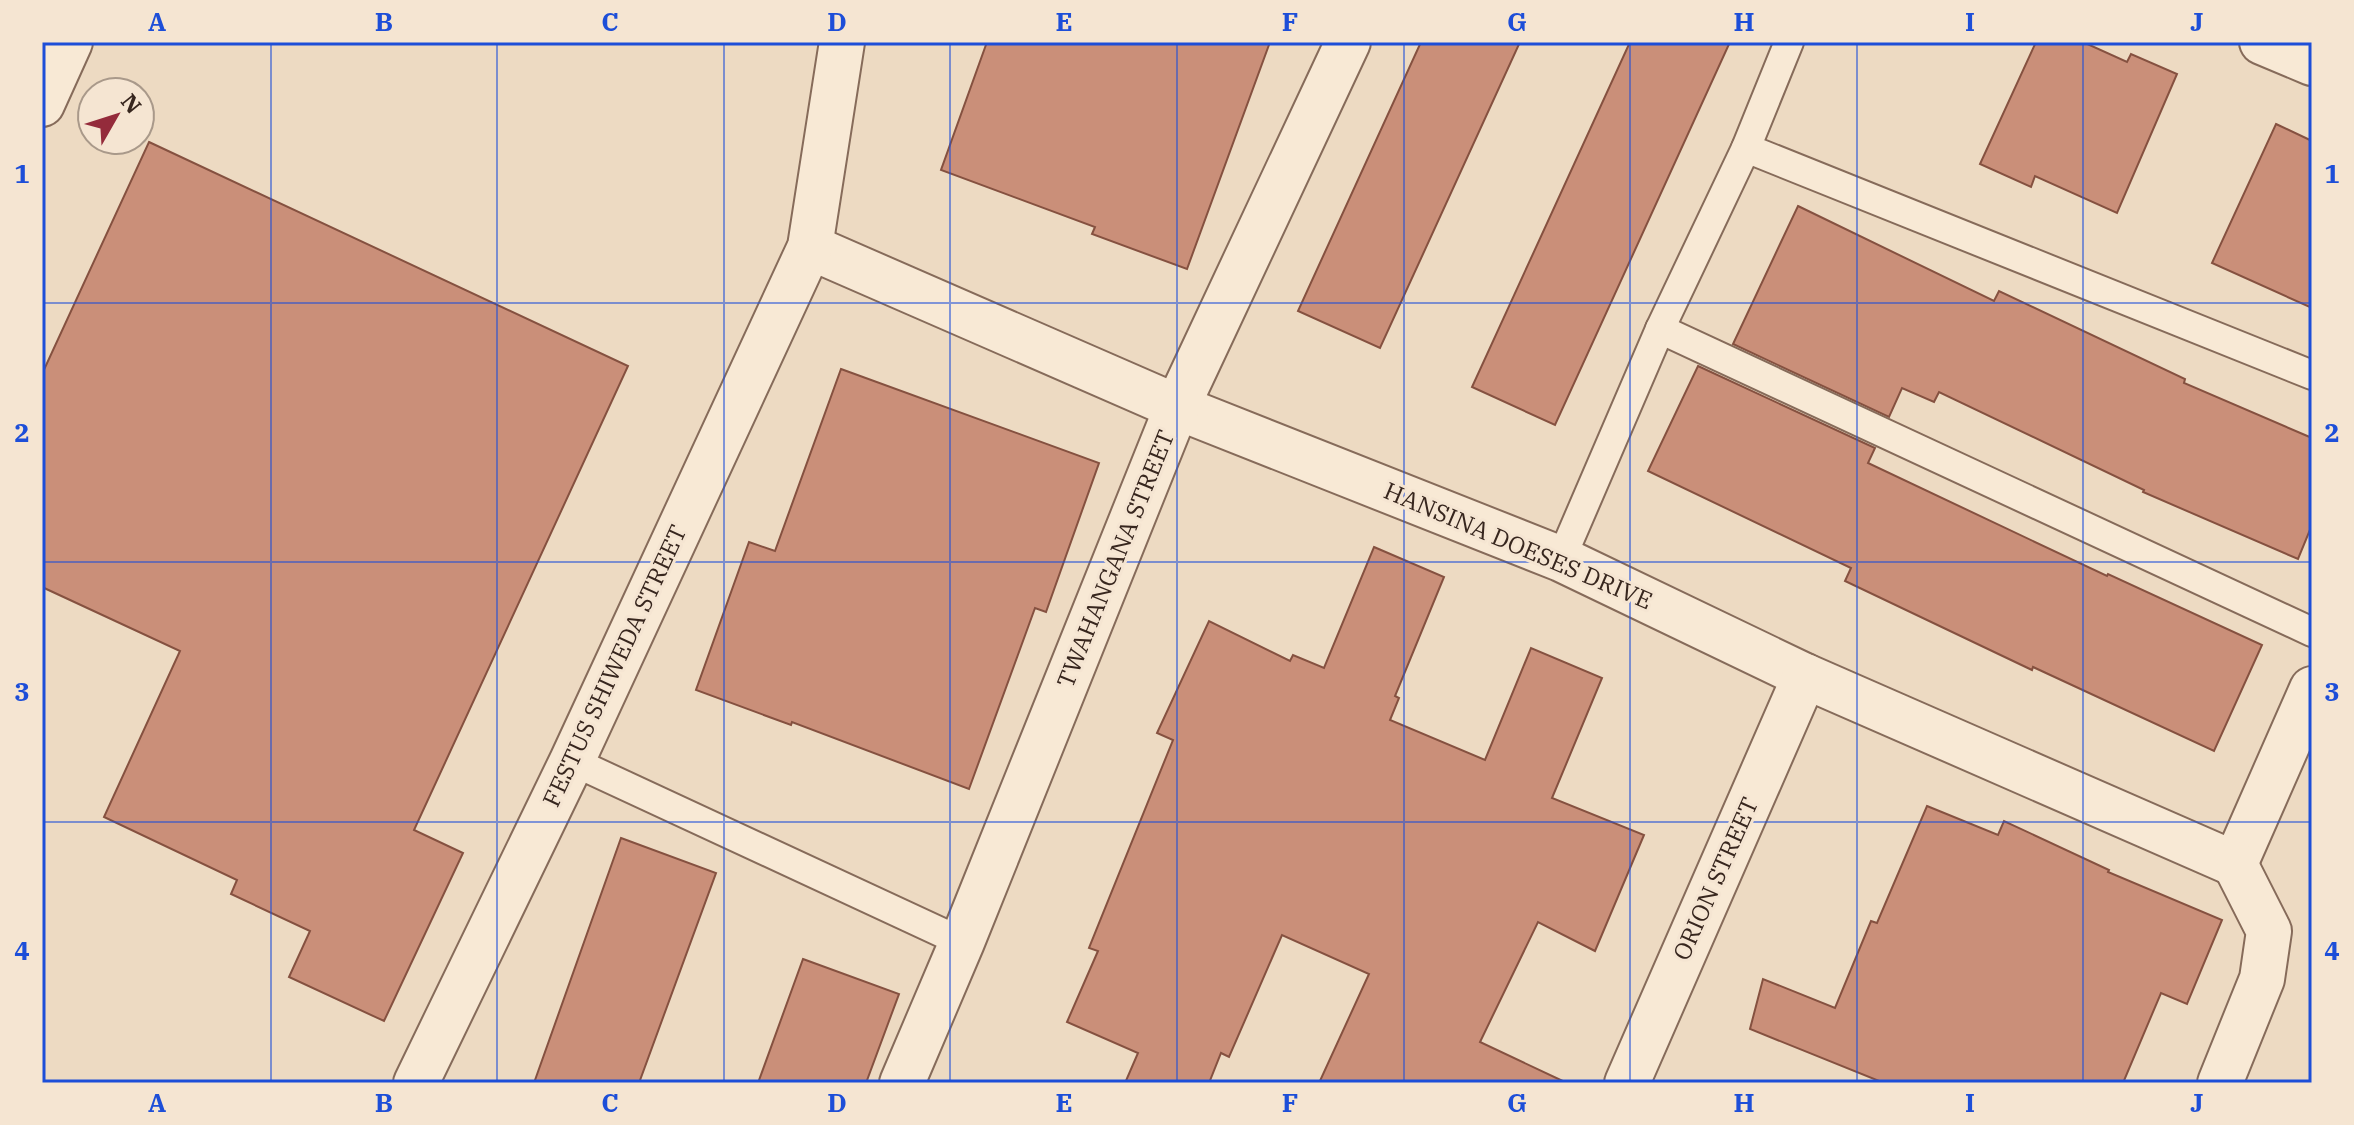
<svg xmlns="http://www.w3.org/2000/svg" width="2354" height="1125" font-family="'IBM Plex Serif',serif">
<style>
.building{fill:#ca8f79;stroke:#855140;stroke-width:2}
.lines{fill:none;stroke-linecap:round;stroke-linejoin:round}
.service-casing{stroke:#866b5a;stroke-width:32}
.minor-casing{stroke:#866b5a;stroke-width:48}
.service{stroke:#f8e9d5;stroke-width:28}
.minor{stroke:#f8e9d5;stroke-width:44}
.grid{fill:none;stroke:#1d4ed8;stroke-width:2;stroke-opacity:0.55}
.labels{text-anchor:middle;stroke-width:6;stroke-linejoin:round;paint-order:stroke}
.street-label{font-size:24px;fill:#37261e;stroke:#f5e5d2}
.neatline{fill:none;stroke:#1d4ed8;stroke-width:3}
.grid-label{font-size:26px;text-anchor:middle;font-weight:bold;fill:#1d4ed8}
</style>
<rect width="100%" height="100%" fill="#eddac2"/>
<!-- building -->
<g class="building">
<polygon points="987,42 1270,42 1187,269 1092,234 1095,227 941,170"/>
<polygon points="1421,42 1520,42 1380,348 1298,311"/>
<polygon points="1630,42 1730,42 1555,425 1472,387"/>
<polygon points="2036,42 2083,42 2127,62 2131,54 2177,74 2117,213 2035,176 2031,187 1980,164"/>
<polygon points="2276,124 2312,141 2312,308 2212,263"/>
<polygon points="149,142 628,366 414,830 463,853 384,1021 289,977 310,931 231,894 237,880 104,817 180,651 42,587 42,374"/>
<polygon points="1798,206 1994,301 1999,291 2185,379 2184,383 2312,438 2312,525 2298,559 2143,492 2144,490 1939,392 1934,402 1902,388 1889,417 1733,344"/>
<polygon points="1698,366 1875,448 1868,463 2107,576 2108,574 2262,645 2214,751 2033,667 2032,670 1845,581 1851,568 1648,471"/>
<polygon points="841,369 1099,463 1046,612 1035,608 969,789 792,722 791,725 696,690 749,542 775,551"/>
<polygon points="1374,547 1444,577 1395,696 1399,698 1390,720 1485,760 1531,648 1602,678 1552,798 1644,835 1595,951 1538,922 1480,1042 1567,1083 1319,1083 1369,974 1282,935 1229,1057 1221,1053 1209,1083 1125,1083 1138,1053 1067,1022 1098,951 1089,948 1173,740 1157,733 1209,621 1290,661 1293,655 1324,668"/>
<polygon points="1927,806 1998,835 2004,821 2109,870 2108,872 2222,920 2187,1004 2161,993 2123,1083 1884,1083 1750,1029 1763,979 1835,1008 1871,921 1877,923"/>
<polygon points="621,838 716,873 639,1083 534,1083"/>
<polygon points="803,959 899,994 866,1083 758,1083"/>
</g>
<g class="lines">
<defs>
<g id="service">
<polyline points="1746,148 2312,375"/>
<polyline points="1660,329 2312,632"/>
<polyline points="1561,559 1660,329 1746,148 1789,42"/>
<polyline points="572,761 962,942"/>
</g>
<g id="minor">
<polyline points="2262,42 2312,63"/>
<polyline points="42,104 70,42"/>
<polyline points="810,247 1177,407 1561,559 1805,676 2235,864"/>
<polyline points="2235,864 2312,689"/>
<polyline points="416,1083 572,761 810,247 842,42"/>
<polyline points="902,1083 962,942 1177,407 1348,42"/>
<polyline points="1627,1083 1805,676"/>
<polyline points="2220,1083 2262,979 2269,931 2235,864"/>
</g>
</defs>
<!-- service casing -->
<use href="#service" class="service-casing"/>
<!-- minor casing -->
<use href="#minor" class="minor-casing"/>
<!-- service -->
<use href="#service" class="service"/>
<!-- minor -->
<use href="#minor" class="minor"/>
</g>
<!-- grid -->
<path class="grid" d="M271 42V1083M497 42V1083M724 42V1083M950 42V1083M1177 42V1083M1404 42V1083M1630 42V1083M1857 42V1083M2083 42V1083M42 303H2312M42 562H2312M42 822H2312"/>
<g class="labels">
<!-- street labels -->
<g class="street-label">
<text transform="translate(1518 546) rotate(23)" y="8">HANSINA DOESES DRIVE</text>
<text transform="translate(1116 559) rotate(-68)" y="8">TWAHANGANA STREET</text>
<text transform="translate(615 666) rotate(-65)" y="8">FESTUS SHIWEDA STREET</text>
<text transform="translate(1716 879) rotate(-66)" y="8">ORION STREET</text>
</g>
</g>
<!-- border -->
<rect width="2354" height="1125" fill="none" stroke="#f5e5d2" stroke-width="88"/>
<!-- north arrow -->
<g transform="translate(116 116) rotate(51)"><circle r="38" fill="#f5e5d2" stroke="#a9998a" stroke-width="2"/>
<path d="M0-6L14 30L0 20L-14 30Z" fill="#942b3b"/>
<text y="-12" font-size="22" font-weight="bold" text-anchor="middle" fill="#37261e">N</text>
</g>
<rect x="44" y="44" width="2266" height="1037" class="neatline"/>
<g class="grid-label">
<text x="157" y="31">A</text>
<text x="384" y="31">B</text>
<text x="610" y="31">C</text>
<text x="837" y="31">D</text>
<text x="1064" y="31">E</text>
<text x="1290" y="31">F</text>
<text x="1517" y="31">G</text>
<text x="1744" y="31">H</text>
<text x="1970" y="31">I</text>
<text x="2197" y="31">J</text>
<text x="22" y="183">1</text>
<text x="2332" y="183">1</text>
<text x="22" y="442">2</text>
<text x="2332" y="442">2</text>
<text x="22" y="701">3</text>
<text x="2332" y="701">3</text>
<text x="22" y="960">4</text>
<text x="2332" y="960">4</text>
<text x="157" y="1112">A</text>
<text x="384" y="1112">B</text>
<text x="610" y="1112">C</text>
<text x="837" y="1112">D</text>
<text x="1064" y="1112">E</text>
<text x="1290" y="1112">F</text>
<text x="1517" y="1112">G</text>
<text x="1744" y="1112">H</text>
<text x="1970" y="1112">I</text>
<text x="2197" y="1112">J</text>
</g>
</svg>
